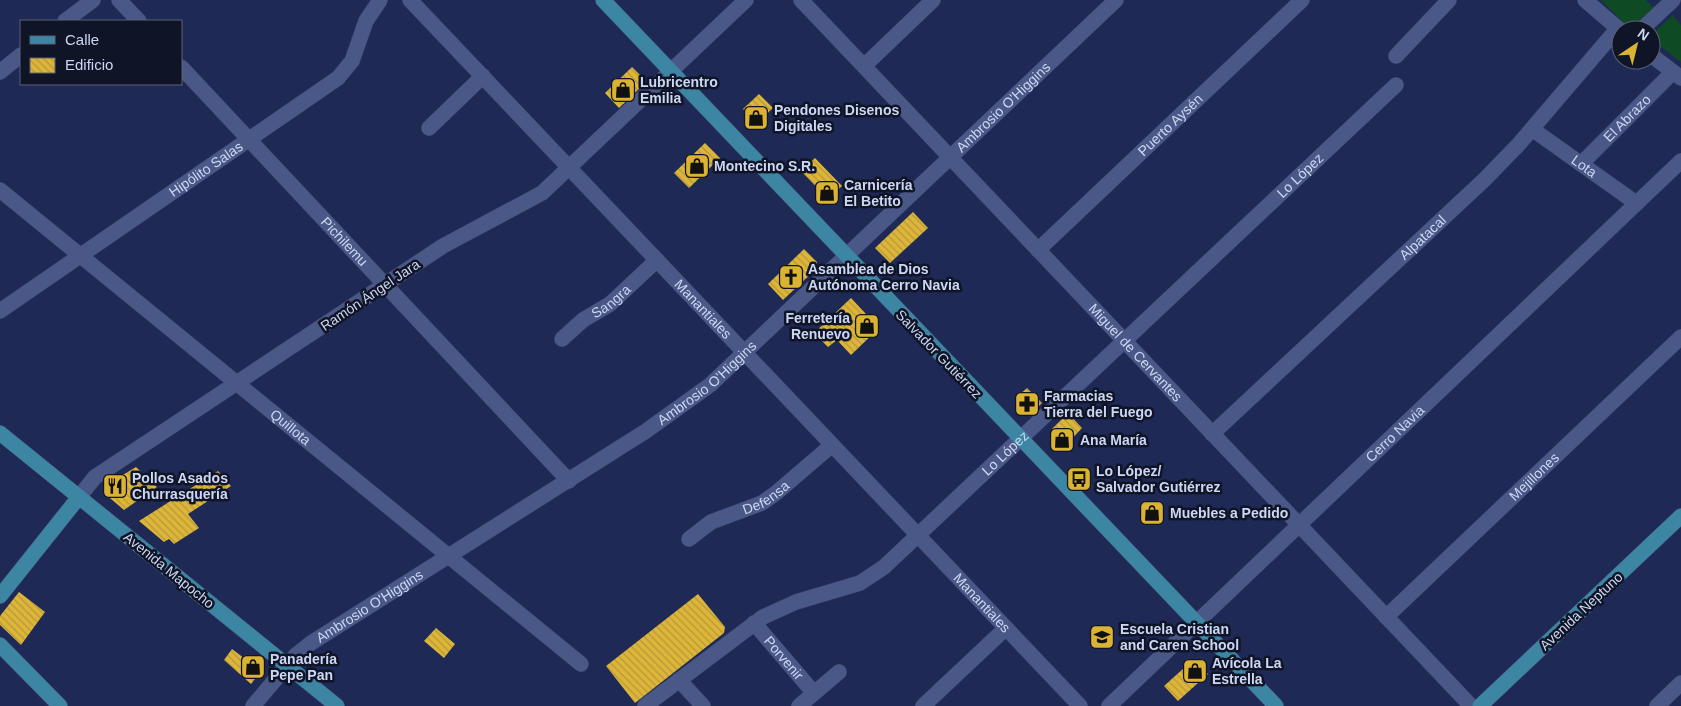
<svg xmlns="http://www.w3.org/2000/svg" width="1681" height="706" font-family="Arial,sans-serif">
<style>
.grass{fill:#0e4a23}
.building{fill:url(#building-back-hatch)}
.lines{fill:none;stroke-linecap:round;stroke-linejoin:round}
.minor-casing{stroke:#3c4369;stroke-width:16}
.major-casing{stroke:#3c4369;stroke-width:16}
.minor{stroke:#4a5887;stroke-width:15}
.major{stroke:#3d86a3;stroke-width:15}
.labels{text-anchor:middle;stroke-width:5;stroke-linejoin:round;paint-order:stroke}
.poi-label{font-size:14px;font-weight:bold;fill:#cdd6f2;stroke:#0f1427;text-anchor:start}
.street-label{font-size:14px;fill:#cdd6f2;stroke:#0f1427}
</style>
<defs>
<pattern id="building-back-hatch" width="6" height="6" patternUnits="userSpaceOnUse" patternTransform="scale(1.25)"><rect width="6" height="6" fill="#ddb538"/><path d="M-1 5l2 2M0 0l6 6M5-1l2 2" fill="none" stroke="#b5983c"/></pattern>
</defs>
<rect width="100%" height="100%" fill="#1f2955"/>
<!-- grass -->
<g class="grass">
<polygon points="1601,0 1646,0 1654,8 1631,30"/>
<polygon points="1673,15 1681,25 1681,62 1651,39 1651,35"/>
</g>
<!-- building -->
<g class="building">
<polygon points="632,67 643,78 641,87 619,108 605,93"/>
<polygon points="759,94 773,108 757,123 743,109"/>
<polygon points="705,143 720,158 689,188 674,173"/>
<polygon points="815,158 842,186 828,199 801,171"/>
<polygon points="913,212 928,228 890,263 875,248"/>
<polygon points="804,249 817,262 815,270 783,300 768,284"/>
<polygon points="851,298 879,328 851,355 837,340 828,347 814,333"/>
<polygon points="1027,388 1042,403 1035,410 1027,409 1016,398"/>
<polygon points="1068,413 1082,428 1064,447 1052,436 1052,429"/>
<polygon points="136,467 157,487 124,510 104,493 103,487"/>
<polygon points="218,471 231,486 188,514 199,528 174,544 169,539 164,542 139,521"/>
<polygon points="1156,502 1162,509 1148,523 1142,517"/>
<polygon points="19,592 45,612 21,645 0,625 0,616"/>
<polygon points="698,594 725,627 724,633 635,703 606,666"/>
<polygon points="436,628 455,644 444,658 424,641"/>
<polygon points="232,649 257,668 258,675 251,684 224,660"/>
<polygon points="1194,659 1208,674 1178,701 1164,686"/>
</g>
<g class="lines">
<defs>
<g id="minor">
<polyline points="119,0 139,21"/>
<path id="s1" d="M410 0 1080 706"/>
<path id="s2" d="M801 0 1471 706"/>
<polyline points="1585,0 1621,31"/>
<polyline points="65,21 93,0"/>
<polyline points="1641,30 1673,0"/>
<polyline points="1651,55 1681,78"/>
<polyline points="1396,56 1449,0"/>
<polyline points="864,66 933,0"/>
<path id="s3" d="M181 67 569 481"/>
<polyline points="0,72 21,55"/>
<polyline points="429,128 483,76"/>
<path id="s4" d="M1532 129 1636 203"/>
<path id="s5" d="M1581 164 1673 72"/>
<path id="s6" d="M0 190 581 664"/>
<path id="s7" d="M1038 250 1302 0"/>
<path id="s8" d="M0 311 338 78 352 61 366 21 380 0"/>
<path id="s9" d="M562 339 583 320 610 304 657 260"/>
<path id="s10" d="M1212 434 1484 180 1519 144 1618 28"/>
<polyline points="79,497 95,477 443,246 542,193 746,0"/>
<path id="s11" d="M689 539 711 522 762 503 776 493 832 445"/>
<path id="s12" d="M1386 617 1681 337"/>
<path id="s13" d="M754 623 814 693"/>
<polyline points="679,680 703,706"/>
<path id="s14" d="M253 706 296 655 311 643 646 431 710 385 1116 0"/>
<path id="s15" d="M645 706 763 617 796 602 860 583 884 567 1396 85"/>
<polyline points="799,706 839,672"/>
<polyline points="923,706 1006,628"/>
<path id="s16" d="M1109 706 1681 161"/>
<polyline points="1657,706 1681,683"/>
</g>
<g id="major">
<polyline points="603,0 1276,706"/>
<polyline points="0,433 337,706"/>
<polyline points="0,596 79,497"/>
<polyline points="0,645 60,706"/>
<polyline points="1480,706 1681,516"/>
</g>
</defs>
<!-- minor casing -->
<use href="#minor" class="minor-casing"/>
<!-- major casing -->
<use href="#major" class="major-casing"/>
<!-- minor -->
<use href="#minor" class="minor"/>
<!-- major -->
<use href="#major" class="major"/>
</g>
<!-- icons -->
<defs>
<symbol id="shop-square" viewBox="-11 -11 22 22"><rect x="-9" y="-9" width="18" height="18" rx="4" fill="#dbb333" stroke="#0f1427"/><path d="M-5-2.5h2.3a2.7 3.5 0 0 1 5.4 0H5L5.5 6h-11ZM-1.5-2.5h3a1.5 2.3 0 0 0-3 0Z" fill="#111"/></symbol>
<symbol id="church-square" viewBox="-11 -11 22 22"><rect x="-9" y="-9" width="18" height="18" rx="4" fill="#dbb333" stroke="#0f1427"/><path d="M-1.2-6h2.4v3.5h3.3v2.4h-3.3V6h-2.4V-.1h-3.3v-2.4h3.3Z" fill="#111"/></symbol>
<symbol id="pharmacy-square" viewBox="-11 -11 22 22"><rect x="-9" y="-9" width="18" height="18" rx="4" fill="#dbb333" stroke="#0f1427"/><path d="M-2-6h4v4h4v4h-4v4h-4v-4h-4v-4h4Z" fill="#111"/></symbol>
<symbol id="bus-square" viewBox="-11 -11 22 22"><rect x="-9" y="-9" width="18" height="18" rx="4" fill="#dbb333" stroke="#0f1427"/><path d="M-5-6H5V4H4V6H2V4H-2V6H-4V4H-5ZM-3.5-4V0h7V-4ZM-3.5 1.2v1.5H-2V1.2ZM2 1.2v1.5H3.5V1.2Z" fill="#111"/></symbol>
<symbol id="restaurant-square" viewBox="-11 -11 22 22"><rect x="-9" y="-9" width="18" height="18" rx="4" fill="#dbb333" stroke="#0f1427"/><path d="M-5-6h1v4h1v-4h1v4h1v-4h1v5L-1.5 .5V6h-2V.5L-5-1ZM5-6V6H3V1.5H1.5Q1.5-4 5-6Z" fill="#111"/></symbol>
<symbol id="school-square" viewBox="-11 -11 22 22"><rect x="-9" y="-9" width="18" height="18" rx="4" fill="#dbb333" stroke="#0f1427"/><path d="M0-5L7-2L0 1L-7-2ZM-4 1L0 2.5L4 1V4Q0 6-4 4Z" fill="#111"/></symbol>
</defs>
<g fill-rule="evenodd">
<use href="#shop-square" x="609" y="76" width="28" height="28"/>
<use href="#shop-square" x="742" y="104" width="28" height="28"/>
<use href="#shop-square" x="683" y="152" width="28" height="28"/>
<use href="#shop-square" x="813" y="179" width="28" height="28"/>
<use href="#church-square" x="777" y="263" width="28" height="28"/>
<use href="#shop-square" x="853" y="312" width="28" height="28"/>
<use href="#pharmacy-square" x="1013" y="390" width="28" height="28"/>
<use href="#shop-square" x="1048" y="426" width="28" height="28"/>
<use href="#bus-square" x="1065" y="465" width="28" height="28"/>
<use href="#restaurant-square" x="101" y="472" width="28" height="28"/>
<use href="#shop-square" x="1138" y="499" width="28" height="28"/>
<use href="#school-square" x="1088" y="623" width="28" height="28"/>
<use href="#shop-square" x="239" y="653" width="28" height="28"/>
<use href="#shop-square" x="1181" y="657" width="28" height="28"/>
</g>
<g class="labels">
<!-- poi labels -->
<g class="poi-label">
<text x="640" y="87">Lubricentro<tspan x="640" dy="16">Emilia</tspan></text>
<text x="774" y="115">Pendones Disenos<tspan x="774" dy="16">Digitales</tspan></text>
<text x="714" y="171">Montecino S.R.</text>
<text x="844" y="190">Carnicería<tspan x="844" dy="16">El Betito</tspan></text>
<text x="808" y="274">Asamblea de Dios<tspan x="808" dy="16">Autónoma Cerro Navia</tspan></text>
<text x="850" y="323" text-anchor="end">Ferretería<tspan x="850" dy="16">Renuevo</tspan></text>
<text x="1044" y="401">Farmacias<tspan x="1044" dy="16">Tierra del Fuego</tspan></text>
<text x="1080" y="445">Ana María</text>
<text x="1096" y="476">Lo López/<tspan x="1096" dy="16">Salvador Gutiérrez</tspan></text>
<text x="132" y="483">Pollos Asados<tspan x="132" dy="16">Churrasquería</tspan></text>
<text x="1170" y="518">Muebles a Pedido</text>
<text x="1120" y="634">Escuela Cristian<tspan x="1120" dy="16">and Caren School</tspan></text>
<text x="270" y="664">Panadería<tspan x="270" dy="16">Pepe Pan</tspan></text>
<text x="1212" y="668">Avícola La<tspan x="1212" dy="16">Estrella</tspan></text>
</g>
<!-- street labels -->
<g class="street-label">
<text dy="5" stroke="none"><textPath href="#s14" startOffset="965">Ambrosio O'Higgins</textPath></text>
<text dy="5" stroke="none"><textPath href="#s5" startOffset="65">El Abrazo</textPath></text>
<text dy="5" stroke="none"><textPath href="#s7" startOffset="182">Puerto Aysén</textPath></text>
<text dy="5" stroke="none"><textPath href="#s4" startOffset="64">Lota</textPath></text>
<text dy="5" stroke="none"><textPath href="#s8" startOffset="250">Hipólito Salas</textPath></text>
<text dy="5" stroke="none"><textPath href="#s15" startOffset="851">Lo López</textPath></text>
<text dy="5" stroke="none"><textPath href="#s10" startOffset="288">Alpatacal</textPath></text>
<text dy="5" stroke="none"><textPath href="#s3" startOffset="239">Pichilemu</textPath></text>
<text transform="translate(370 295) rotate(-34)" y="5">Ramón Ángel Jara</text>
<text dy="5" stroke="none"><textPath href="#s9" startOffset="62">Sangra</textPath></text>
<text dy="5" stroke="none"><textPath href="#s1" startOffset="426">Manantiales</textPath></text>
<text dy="5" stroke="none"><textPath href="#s2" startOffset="486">Miguel de Cervantes</textPath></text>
<text transform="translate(939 354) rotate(46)" y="5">Salvador Gutiérrez</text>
<text dy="5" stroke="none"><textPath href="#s14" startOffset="560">Ambrosio O'Higgins</textPath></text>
<text dy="5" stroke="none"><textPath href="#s6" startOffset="375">Quillota</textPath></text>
<text dy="5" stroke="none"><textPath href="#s16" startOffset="395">Cerro Navia</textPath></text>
<text dy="5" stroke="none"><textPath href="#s15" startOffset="446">Lo López</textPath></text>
<text dy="5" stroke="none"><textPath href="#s12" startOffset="204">Mejillones</textPath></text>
<text dy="5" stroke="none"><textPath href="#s11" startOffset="88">Defensa</textPath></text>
<text transform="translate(169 570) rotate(39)" y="5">Avenida Mapocho</text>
<text dy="5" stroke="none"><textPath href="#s1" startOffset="831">Manantiales</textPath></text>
<text dy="5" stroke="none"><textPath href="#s14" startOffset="155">Ambrosio O'Higgins</textPath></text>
<text transform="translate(1581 611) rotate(-43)" y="5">Avenida Neptuno</text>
<text dy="5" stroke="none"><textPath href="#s13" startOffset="46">Porvenir</textPath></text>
</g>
</g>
<!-- legend -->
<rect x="20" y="20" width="162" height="65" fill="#0f1427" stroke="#5b6278"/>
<rect x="30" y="36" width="25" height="8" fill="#3d86a3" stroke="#5b6278"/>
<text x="65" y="45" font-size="15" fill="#cdd6f2">Calle</text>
<rect x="30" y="58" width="25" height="15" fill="url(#building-back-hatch)" stroke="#5b6278"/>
<text x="65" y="70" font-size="15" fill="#cdd6f2">Edificio</text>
<!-- north arrow -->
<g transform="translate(1636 45) rotate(35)"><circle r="24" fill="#0f1427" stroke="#5b6278"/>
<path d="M0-4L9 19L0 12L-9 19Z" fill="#dbb333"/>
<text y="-8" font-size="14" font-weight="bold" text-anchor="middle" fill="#cdd6f2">N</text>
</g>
</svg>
